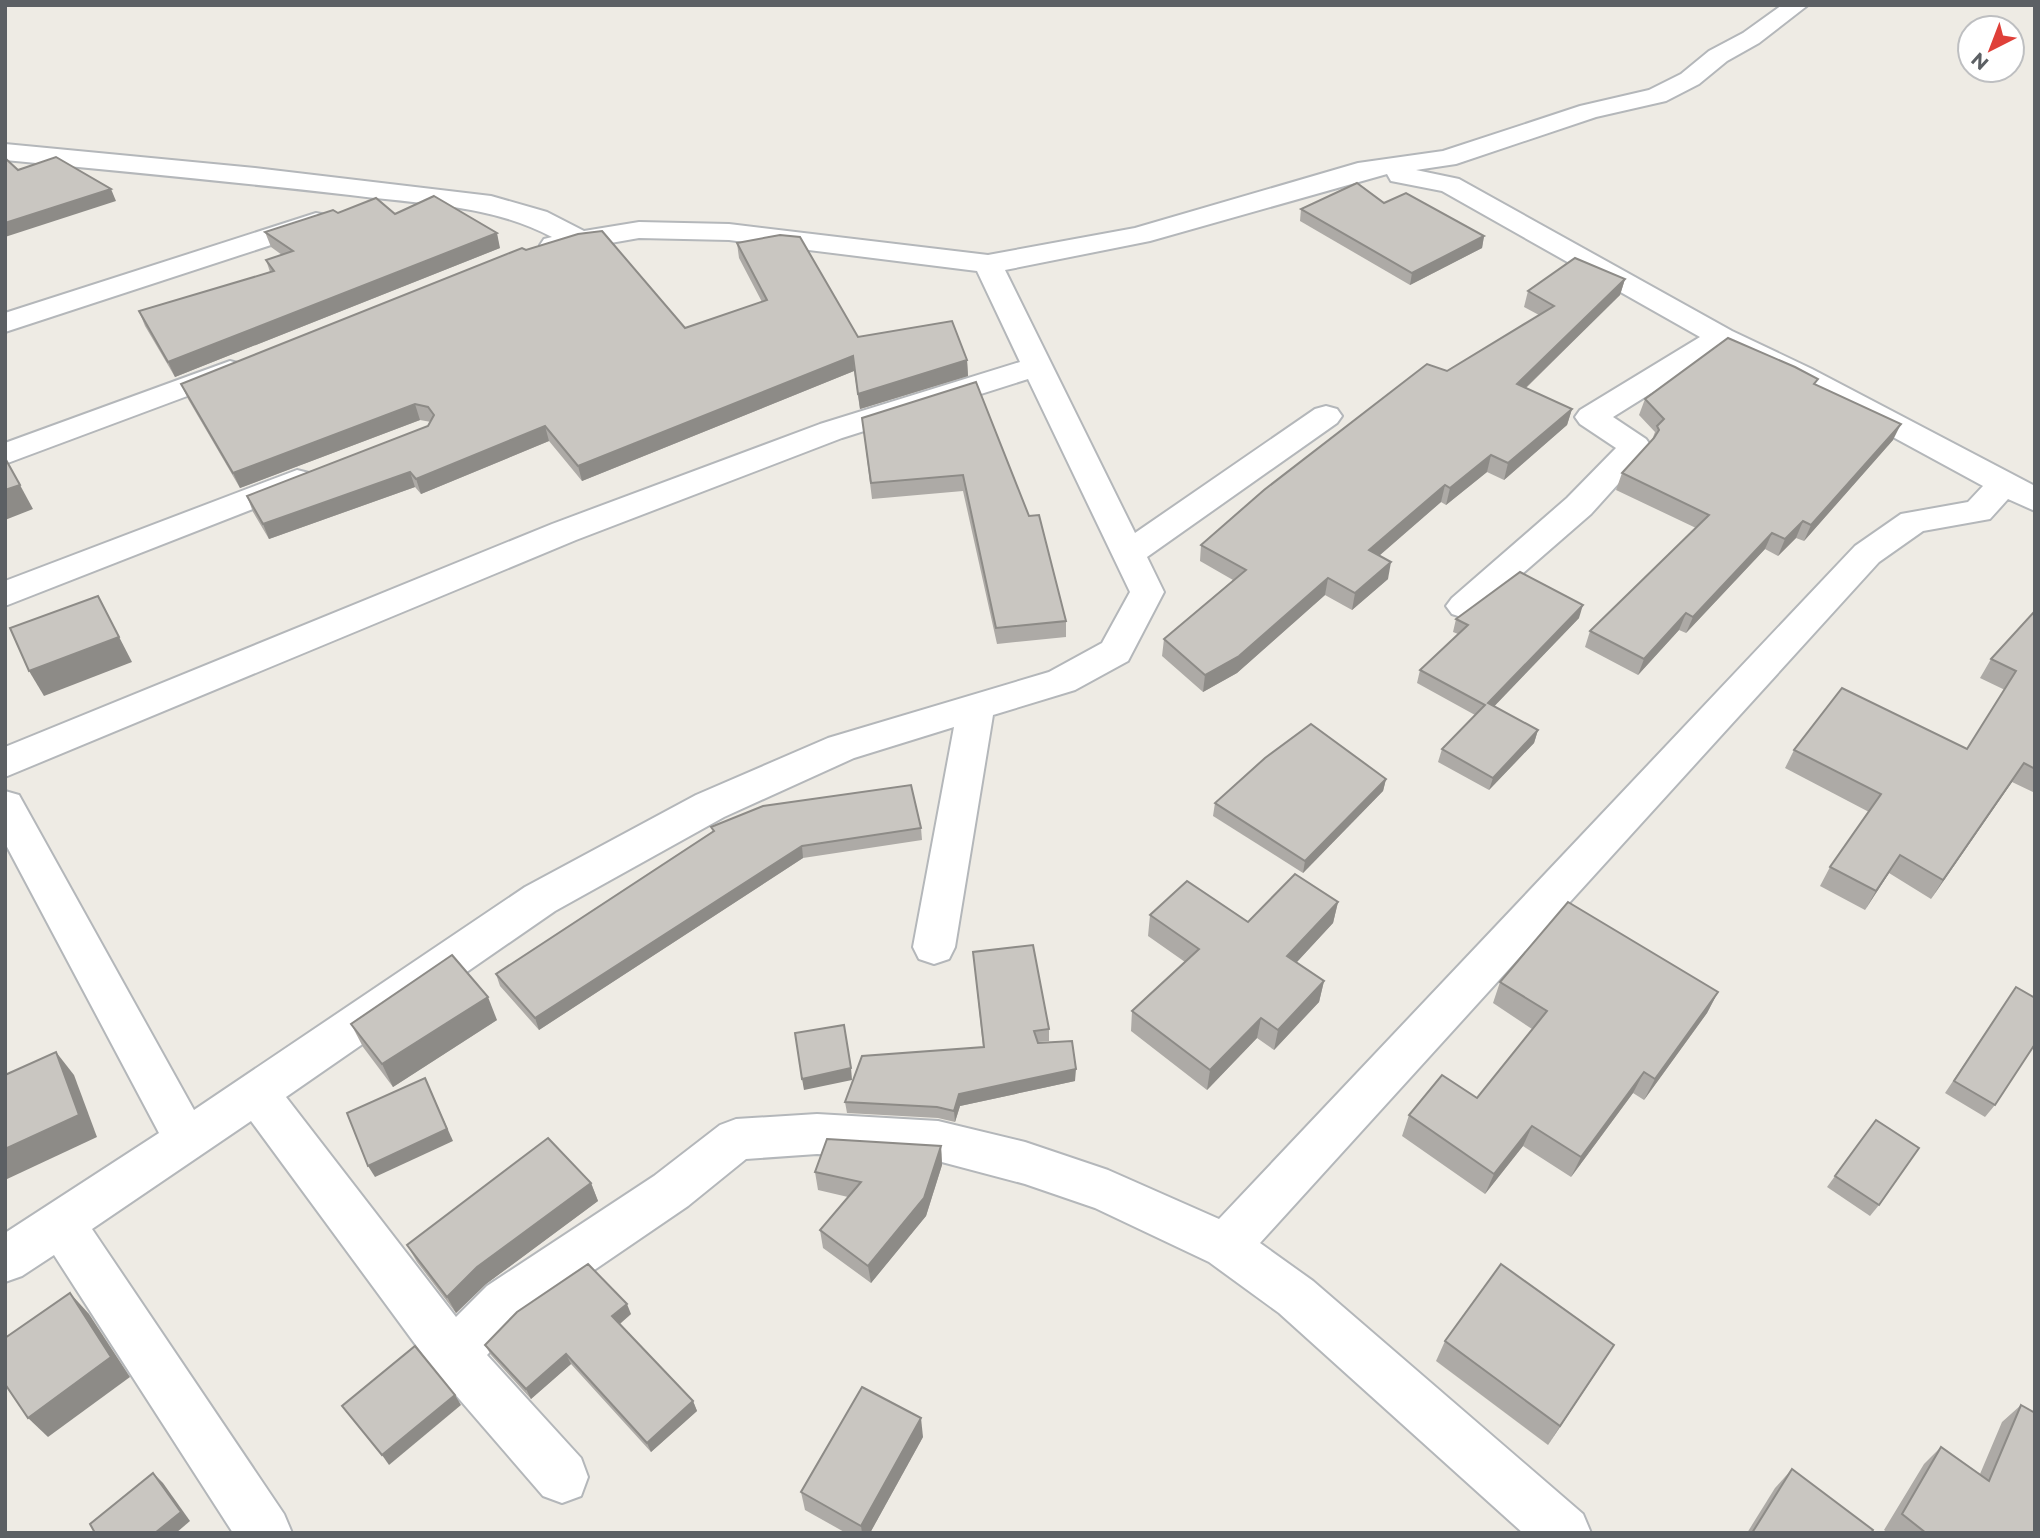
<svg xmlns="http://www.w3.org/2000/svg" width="2040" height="1538" font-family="Montserrat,sans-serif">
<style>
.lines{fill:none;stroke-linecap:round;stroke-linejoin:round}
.minor-casing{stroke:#b4b7ba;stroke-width:4}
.minor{fill:#fff;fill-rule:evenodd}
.wall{fill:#adaaa6}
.shaded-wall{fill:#8d8b87}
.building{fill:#c9c6c1;stroke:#8d8b87;stroke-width:2}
</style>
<rect width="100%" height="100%" fill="#eeebe4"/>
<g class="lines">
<defs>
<g id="minor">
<path d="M1782 5H1808L1759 43 1727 61 1699 84 1666 101 1596 117 1456 164 1416 170 1459 179 1732 331 1812 369 2035 486V511L2008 499 1990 519 1923 531 1879 562 1260 1243 1313 1281 1583 1514 1591 1533H1523L1279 1313 1209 1262 1095 1208 1025 1184 938 1161 817 1154 746 1159 688 1206 521 1320 487 1355 581 1458 588 1477 581 1496 562 1503 543 1496 435 1371 251 1121 92 1229 284 1514 292 1533H233L54 1255 22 1276 5 1282V1233L159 1133 5 843V791L19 795 194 1110 525 887 696 795 828 738 1049 672 1102 643 1130 592 1028 379 842 438 576 540 5 777V747L552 524 820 424 1020 362 977 271 729 240 639 238 554 253 544 251 540 245 544 239 552 237C490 204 419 204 350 195 235 182 120 171 5 160V144L255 168 491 196 547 212 584 231 639 222 729 224 988 255 1135 228 1358 163 1443 151 1580 106 1649 90 1681 74 1709 51 1743 33ZM1387 174 1391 181 1442 191 1700 337 1580 410 1575 417 1580 424 1616 448 1567 498 1452 598 1446 606 1452 614 1464 618 1476 614 1591 514 1646 453 1651 446 1646 439 1613 417 1722 349 1790 381 1983 486 1968 502 1901 514 1855 546 1219 1219 1108 1170 1025 1142 938 1121 817 1114 736 1119 720 1125 654 1176 487 1286 456 1317 286 1097 555 911 724 817 854 758 954 727 913 947 919 959 934 964 949 959 955 947 993 715 1075 690 1128 661 1164 592 1147 557 1337 423 1342 416 1337 409 1326 406 1315 409 1135 533 1005 270 1150 241Z"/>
<polygon points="316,213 326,215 330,221 326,227 5,332 5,313"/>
<polygon points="230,361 241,364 245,370 241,376 5,464 5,443"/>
<polygon points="297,470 309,473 313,480 309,487 5,606 5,581"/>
</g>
</defs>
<!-- minor casing -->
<use href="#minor" class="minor-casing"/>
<!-- minor -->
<use href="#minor" class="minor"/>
</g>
<!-- wall -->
<g class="wall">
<polygon points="1384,203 1484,236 1482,248 1410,285 1300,221 1301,209"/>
<polygon points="338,213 395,214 500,248 175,377 145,326 139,311 270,272 266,260 282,255 271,247 265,232"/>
<polygon points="737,243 858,337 967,360 968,376 860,409 854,371 582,481 549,441 421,494 415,487 269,539 253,512 247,496 428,426 431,422 420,420 240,488 188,399 181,384 685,328 762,302 739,258"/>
<polygon points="1625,279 1620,295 1526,388 1572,409 1567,425 1504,480 1487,472 1446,505 1441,502 1379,556 1388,579 1352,610 1325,595 1237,673 1203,692 1162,656 1164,639 1233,580 1200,561 1201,545 1447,371 1539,315 1524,307 1528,291"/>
<polygon points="976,382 1066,621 1066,637 997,644 963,491 872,499 862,418"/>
<polygon points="1816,385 1893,440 1804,541 1796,538 1778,556 1765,549 1686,633 1679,630 1638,675 1585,647 1590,631 1696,528 1616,490 1622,473 1652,440 1655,432 1639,415 1645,399"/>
<polygon points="2035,611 2035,793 2012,782 1931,899 1889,873 1865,910 1820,886 1830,867 1869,812 1785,768 1794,750 1967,749 2005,690 1980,678 1991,659"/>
<polygon points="1579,618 1494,706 1538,730 1534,743 1489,790 1438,762 1442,749 1475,715 1417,683 1420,670 1458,634 1453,632 1456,619"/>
<polygon points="1386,779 1383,791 1303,873 1213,816 1215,803"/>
<polygon points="711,827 921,828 922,840 803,858 539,1030 500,986 496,974 713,832"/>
<polygon points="1338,902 1333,923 1296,963 1324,981 1319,1002 1274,1050 1257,1038 1207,1090 1131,1031 1132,1011 1185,962 1148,936 1150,915 1248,922"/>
<polygon points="973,952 1049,1029 1049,1041 1038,1042 1038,1043 1075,1081 960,1106 955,1122 938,1118 847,1113 845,1102 983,1047"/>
<polygon points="1500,982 1718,992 1707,1013 1644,1100 1633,1093 1571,1177 1523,1146 1485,1194 1402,1136 1409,1115 1477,1098 1532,1029 1493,1003"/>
<polygon points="2016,987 1995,1105 1985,1117 1945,1093"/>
<polygon points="497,1020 393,1087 363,1047 351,1024"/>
<polygon points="1876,1120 1879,1205 1870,1216 1827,1187"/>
<polygon points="941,1146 942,1165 926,1216 871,1283 823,1248 820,1230 848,1197 818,1190 815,1172"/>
<polygon points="591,1183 598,1201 486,1284 456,1313 417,1262 407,1245"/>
<polygon points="631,1314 620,1324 693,1401 697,1411 651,1452 571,1364 531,1399 491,1355 485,1345"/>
<polygon points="1445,1341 1614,1345 1548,1445 1436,1361"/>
<polygon points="2021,1405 2035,1533 1888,1533 1884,1530 1924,1464 1941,1447 1980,1474 2002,1422"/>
<polygon points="923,1437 870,1533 846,1533 805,1510 801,1492"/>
<polygon points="1792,1469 1871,1533 1747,1533 1775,1488"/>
</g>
<!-- shaded-wall -->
<g class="shaded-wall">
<polygon points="111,189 116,201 5,237 5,223"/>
<polygon points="497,233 500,248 175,377 168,362"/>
<polygon points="1484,236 1482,248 1410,285 1412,273"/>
<polygon points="1625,279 1620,295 1513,400 1517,384"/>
<polygon points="853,356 854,371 582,481 578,466"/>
<polygon points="967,360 968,376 860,409 858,394"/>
<polygon points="415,404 420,420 240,488 233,473"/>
<polygon points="1572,409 1567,425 1504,480 1508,463"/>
<polygon points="1901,424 1893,440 1804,541 1811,525"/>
<polygon points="545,426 549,441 421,494 416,479"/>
<polygon points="1491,455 1487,472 1446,505 1450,488"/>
<polygon points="410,472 415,487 269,539 263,524"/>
<polygon points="20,485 33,509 5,520 5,490"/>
<polygon points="1445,485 1441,502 1366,567 1369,550"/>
<polygon points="1803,521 1796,538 1778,556 1785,539"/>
<polygon points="1772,533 1765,549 1686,633 1693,617"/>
<polygon points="1391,562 1388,579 1352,610 1355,593"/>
<polygon points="1328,578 1325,595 1237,673 1203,692 1205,675"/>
<polygon points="98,596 132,662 44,696 29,671"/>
<polygon points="1583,605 1579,618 1485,716 1488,703"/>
<polygon points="1686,613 1679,630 1638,675 1644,659"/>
<polygon points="1538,730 1534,743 1489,790 1493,778"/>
<polygon points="2024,763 2012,782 1931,899 1943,880"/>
<polygon points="1386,779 1383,791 1303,873 1305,861"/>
<polygon points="802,846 803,858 539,1030 535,1018"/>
<polygon points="1900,855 1889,873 1865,910 1876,891"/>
<polygon points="1338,902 1333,923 1283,977 1287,956"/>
<polygon points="1324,981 1319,1002 1274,1050 1278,1030"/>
<polygon points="1718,992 1707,1013 1644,1100 1655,1079"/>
<polygon points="488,997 497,1020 393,1087 382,1064"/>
<polygon points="1261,1018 1257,1038 1207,1090 1210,1070"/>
<polygon points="56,1052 74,1075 97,1137 5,1180 5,1149"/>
<polygon points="851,1068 852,1080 804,1090 802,1079"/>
<polygon points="1076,1069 1075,1081 960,1106 955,1122 954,1111 959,1094"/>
<polygon points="1644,1072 1633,1093 1571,1177 1581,1157"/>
<polygon points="425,1078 453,1141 375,1177 368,1166"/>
<polygon points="1532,1126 1523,1146 1485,1194 1494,1174"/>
<polygon points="941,1146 942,1165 926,1216 871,1283 868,1266"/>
<polygon points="591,1183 598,1201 486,1284 456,1313 447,1297 477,1267"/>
<polygon points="70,1293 89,1314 130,1377 48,1437 28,1418"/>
<polygon points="627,1304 631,1314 617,1326 612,1316"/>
<polygon points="1614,1345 1602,1364 1548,1445 1560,1426"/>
<polygon points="566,1354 571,1364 531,1399 526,1389"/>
<polygon points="455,1395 461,1405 389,1465 382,1455"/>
<polygon points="693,1401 697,1411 651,1452 647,1443"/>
<polygon points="921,1418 923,1437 870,1533 862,1533 861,1526"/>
<polygon points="153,1473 163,1483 190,1521 176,1533 155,1533"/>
</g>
<!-- building -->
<g class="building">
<polygon points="56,157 111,189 5,223 5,158 18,170"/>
<polygon points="1357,183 1384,203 1406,193 1484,236 1412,273 1301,209"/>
<polygon points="434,196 497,233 168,362 139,311 274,271 266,260 293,251 265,232 333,210 338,213 376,198 395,214"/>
<polygon points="602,231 685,328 767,300 737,243 780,235 800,237 858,337 952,321 967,360 858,394 853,356 578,466 545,426 416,479 410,472 263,524 247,496 428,426 434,415 428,407 415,404 233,473 181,384 522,248 526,250 578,234"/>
<polygon points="1575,258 1625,279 1517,384 1572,409 1508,463 1491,455 1450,488 1445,485 1369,550 1391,562 1355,593 1328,578 1239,656 1205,675 1164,639 1246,570 1201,545 1264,490 1427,364 1447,371 1554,306 1528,291"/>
<polygon points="1728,338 1795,367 1818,379 1814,384 1901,424 1811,525 1803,521 1785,539 1772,533 1693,617 1686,613 1644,659 1590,631 1709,515 1622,473 1654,438 1659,430 1657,426 1664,419 1645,399"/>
<polygon points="976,382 1029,516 1039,515 1066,621 996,628 963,475 871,483 862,418"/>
<polygon points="5,458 20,485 5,490"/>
<polygon points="1520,572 1583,605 1488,703 1538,730 1493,778 1442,749 1485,705 1420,670 1468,625 1456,619"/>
<polygon points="98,596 119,637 29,671 10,628"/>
<polygon points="2035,611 2035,769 2024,763 1943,880 1900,855 1876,891 1830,867 1881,794 1794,750 1842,688 1967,749 2016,671 1991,659"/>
<polygon points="1311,724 1386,779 1305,861 1215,803 1265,758"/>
<polygon points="911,785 921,828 802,846 535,1018 496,974 714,831 711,827 763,806"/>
<polygon points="1295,874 1338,902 1287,956 1324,981 1278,1030 1261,1018 1210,1070 1132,1011 1199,949 1150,915 1187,881 1248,922"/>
<polygon points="1568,902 1718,992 1655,1079 1644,1072 1581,1157 1532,1126 1494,1174 1409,1115 1442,1075 1477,1098 1547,1011 1500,982"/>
<polygon points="1033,945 1049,1029 1034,1031 1038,1043 1072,1041 1076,1069 959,1094 954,1111 937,1107 845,1102 862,1056 984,1047 973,952"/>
<polygon points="452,955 488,997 382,1064 351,1024"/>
<polygon points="2016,987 2035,998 2035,1044 1995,1105 1954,1081"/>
<polygon points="844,1025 851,1068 802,1079 795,1033"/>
<polygon points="56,1052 79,1115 5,1149 5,1075"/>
<polygon points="425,1078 447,1129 368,1166 347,1113"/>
<polygon points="1876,1120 1919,1148 1879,1205 1835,1176"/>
<polygon points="548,1138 591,1183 477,1267 447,1297 407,1245"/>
<polygon points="827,1139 941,1146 924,1198 868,1266 820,1230 861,1182 815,1172"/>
<polygon points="588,1264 627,1304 612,1316 693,1401 647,1443 566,1354 526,1389 485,1345 517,1312"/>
<polygon points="1501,1264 1614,1345 1560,1426 1445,1341"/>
<polygon points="70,1293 111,1357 28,1418 5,1384 5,1338"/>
<polygon points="415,1346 455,1395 382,1455 342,1406"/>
<polygon points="862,1387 921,1418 861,1526 801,1492"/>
<polygon points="2021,1405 2035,1413 2035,1533 1926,1533 1902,1514 1941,1447 1989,1481"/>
<polygon points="1792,1469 1873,1530 1871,1533 1752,1533"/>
<polygon points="153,1473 181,1512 155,1533 95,1533 90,1524"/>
</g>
<!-- border -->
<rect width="2040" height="1538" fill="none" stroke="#5c6064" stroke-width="14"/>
<!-- north arrow -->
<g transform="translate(1991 49) rotate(222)"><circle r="33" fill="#ffffff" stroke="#bebfc1" stroke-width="2"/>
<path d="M0-5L12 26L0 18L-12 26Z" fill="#df4039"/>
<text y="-10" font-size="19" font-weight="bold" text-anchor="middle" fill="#5c6064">N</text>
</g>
</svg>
